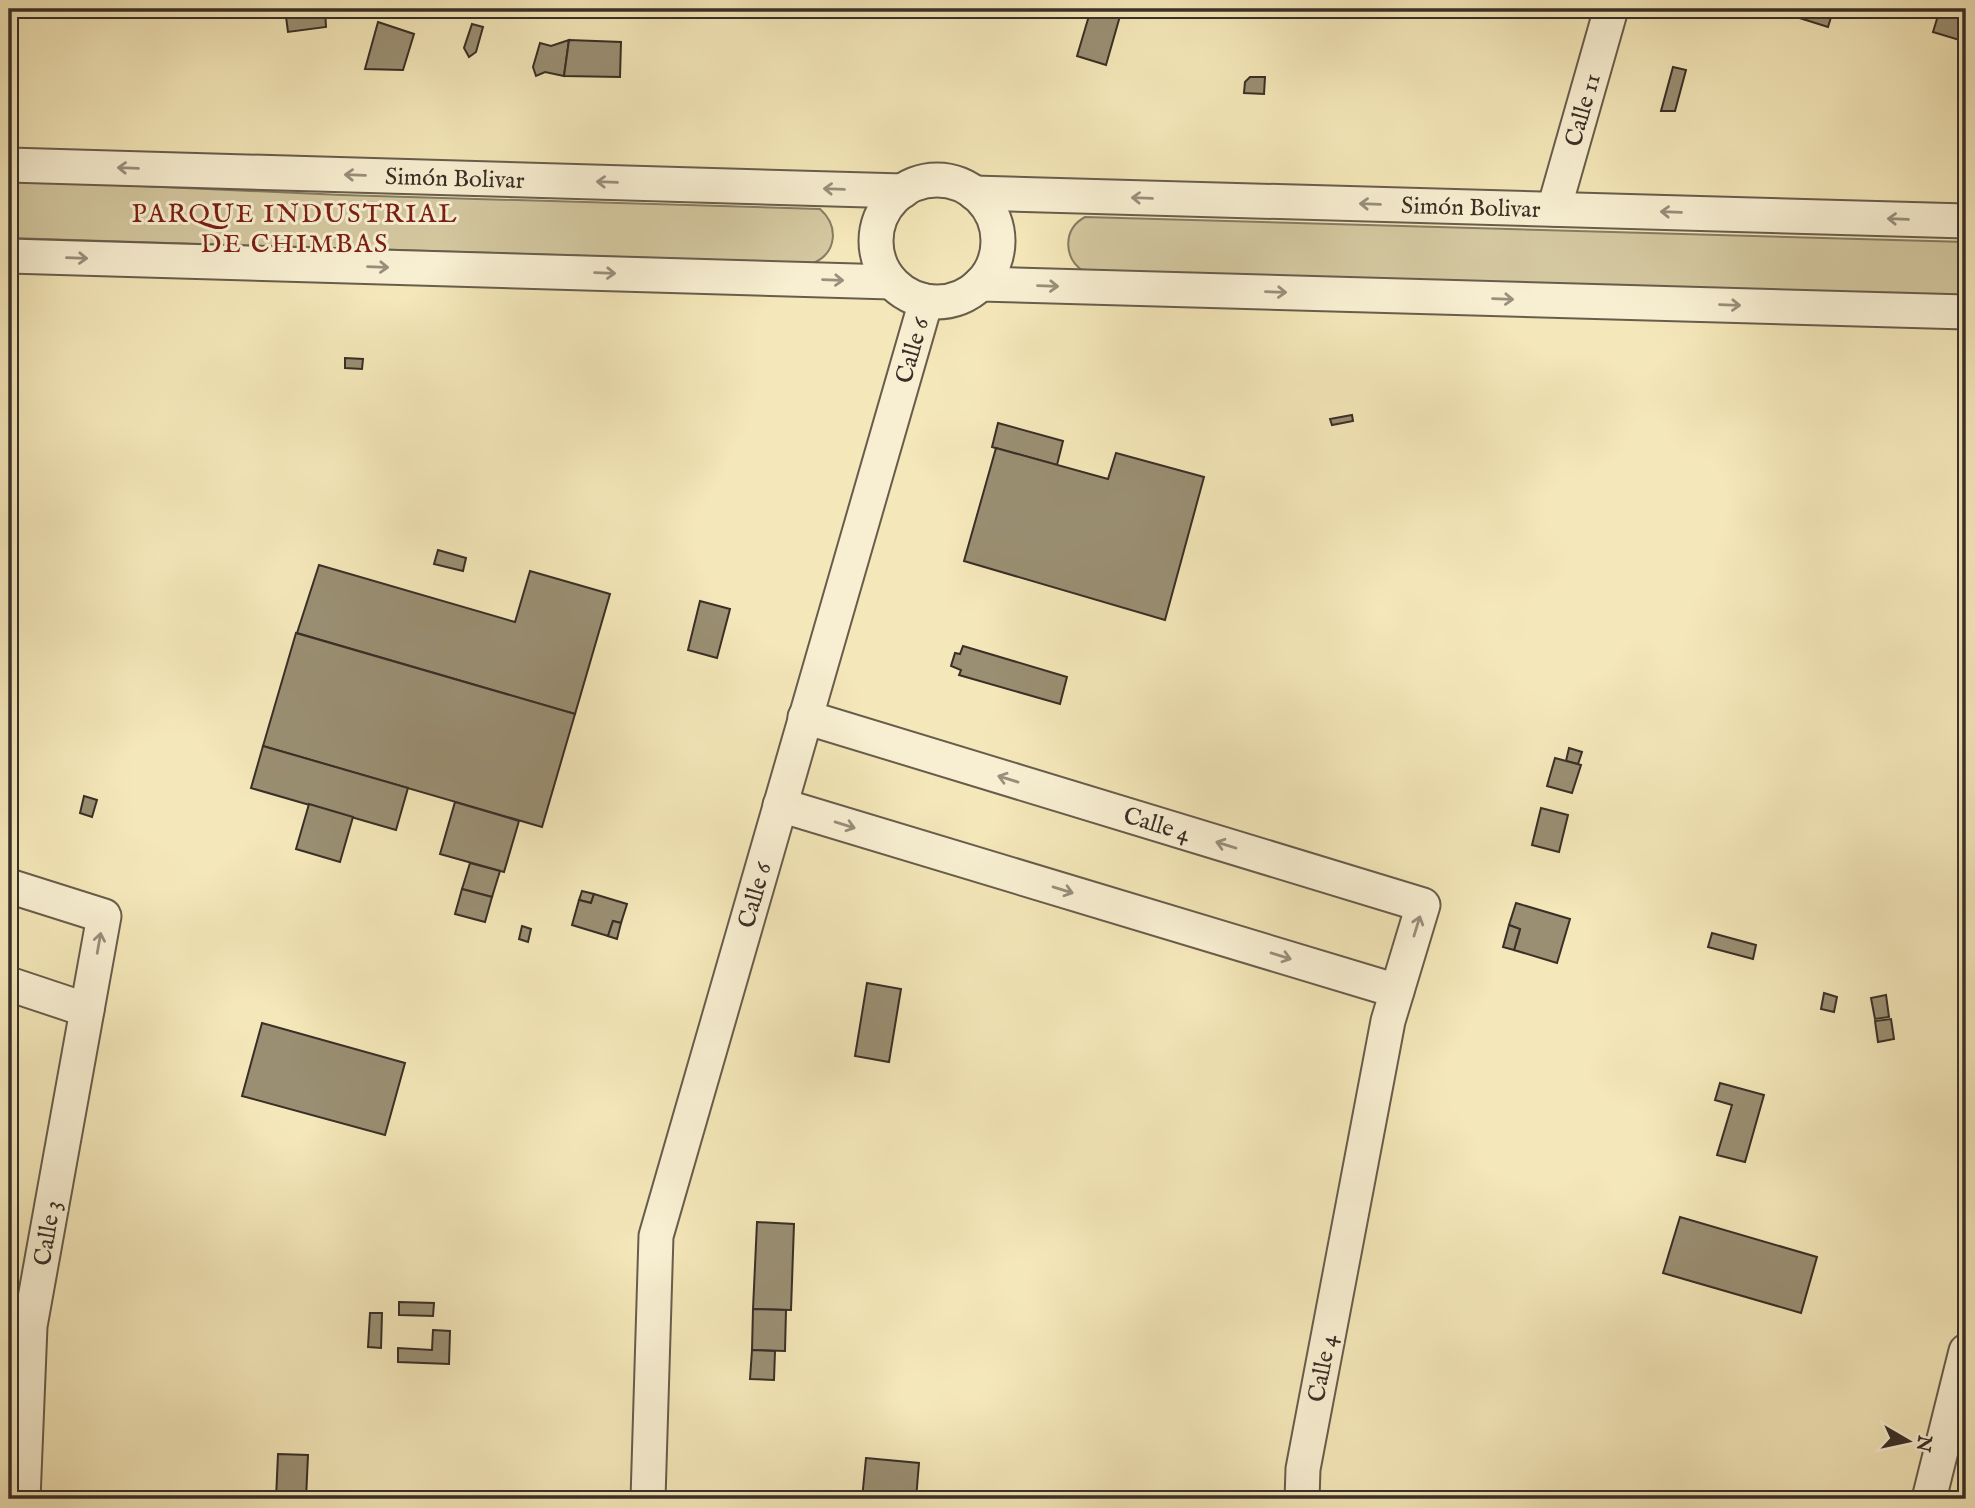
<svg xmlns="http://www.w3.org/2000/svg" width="1975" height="1508" font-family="'IM FELL English',serif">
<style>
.green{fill:#d4c8a0;stroke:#867c64;stroke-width:2}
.building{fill:#9a8f73;stroke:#392f27;stroke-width:2}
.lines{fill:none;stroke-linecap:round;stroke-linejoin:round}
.minor-casing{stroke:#685d4c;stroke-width:37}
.minor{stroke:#f8efd2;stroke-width:33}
.oneway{stroke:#988f7c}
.labels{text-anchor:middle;stroke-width:6;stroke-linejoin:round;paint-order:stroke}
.street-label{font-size:24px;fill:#392f27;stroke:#f8efd2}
.neighbourhood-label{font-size:26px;letter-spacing:2px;fill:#7a1f14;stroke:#f8efd2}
</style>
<rect width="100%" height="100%" fill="#f4e7b9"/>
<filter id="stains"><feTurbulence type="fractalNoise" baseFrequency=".00286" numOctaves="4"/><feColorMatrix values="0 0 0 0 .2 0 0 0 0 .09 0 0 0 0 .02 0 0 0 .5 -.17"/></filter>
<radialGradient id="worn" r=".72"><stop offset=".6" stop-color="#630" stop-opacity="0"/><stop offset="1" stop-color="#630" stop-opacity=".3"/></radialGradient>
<!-- green -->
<g class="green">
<path d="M9 180 342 195 820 209C839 226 837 252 814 263L9 238Z"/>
<path d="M1085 217 1966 242V299L1083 271C1063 257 1063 229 1085 217Z"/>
</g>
<!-- building -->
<g class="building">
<polygon points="285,9 325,9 326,27 288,32"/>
<polygon points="1091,9 1122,9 1106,65 1077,56"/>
<polygon points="1789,9 1817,9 1832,14 1828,27 1787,14"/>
<polygon points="1940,9 1966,9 1966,42 1933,32"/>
<polygon points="378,22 414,34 403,70 365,69"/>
<polygon points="472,24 483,27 476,52 469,57 464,48"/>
<polygon points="569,40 564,76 545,72 536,76 533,67 540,43 551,46"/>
<polygon points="569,40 621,42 620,77 564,76"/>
<polygon points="1673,67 1686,70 1675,111 1661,111"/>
<polygon points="1250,77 1265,77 1264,94 1244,93 1245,82"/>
<polygon points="345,358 363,359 362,369 345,368"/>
<polygon points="1352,415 1353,421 1332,425 1330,419"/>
<polygon points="998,423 1063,441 1057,465 992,447"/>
<polygon points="996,448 1108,479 1116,453 1204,477 1165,620 964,561"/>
<polygon points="438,550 466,558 463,571 434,564"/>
<polygon points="319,565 515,622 530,571 610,594 575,714 297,633"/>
<polygon points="700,601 730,609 717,658 688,650"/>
<polygon points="296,633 575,714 542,827 263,746"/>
<polygon points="963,646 1067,677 1060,704 959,675 961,670 951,666 955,653 960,654"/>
<polygon points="263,746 408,788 396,830 251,788"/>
<polygon points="1569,748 1582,752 1578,764 1566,761"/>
<polygon points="1555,758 1581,765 1572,793 1547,786"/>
<polygon points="84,796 97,800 92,817 80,813"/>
<polygon points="455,802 519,821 504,872 440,854"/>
<polygon points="309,804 353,817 340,862 296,849"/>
<polygon points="1541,808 1568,815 1559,852 1532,845"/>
<polygon points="470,863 500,871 492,897 462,889"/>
<polygon points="462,889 492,897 485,922 455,914"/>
<polygon points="582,891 594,894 591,903 579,900"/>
<polygon points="594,894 627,904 621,923 613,921 608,936 572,925 579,900 591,903"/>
<polygon points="1516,903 1570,919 1557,963 1514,950 1520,929 1509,925"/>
<polygon points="613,921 621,923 617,939 608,936"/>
<polygon points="1509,925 1520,929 1514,950 1503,947"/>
<polygon points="522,926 531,929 528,942 519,939"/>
<polygon points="1712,933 1756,945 1753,959 1708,947"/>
<polygon points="867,983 901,989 889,1062 855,1056"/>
<polygon points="1824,993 1837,997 1834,1012 1821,1009"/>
<polygon points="1886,995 1889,1017 1875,1019 1871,998"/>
<polygon points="1891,1019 1894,1039 1878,1042 1875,1021"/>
<polygon points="262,1023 405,1063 385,1135 242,1096"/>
<polygon points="1720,1083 1764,1095 1745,1162 1717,1155 1732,1105 1715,1100"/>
<polygon points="1680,1217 1817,1257 1801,1313 1663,1273"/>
<polygon points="757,1222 794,1224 791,1310 753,1309"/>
<polygon points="399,1302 434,1303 433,1316 399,1315"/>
<polygon points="753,1309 786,1310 785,1351 752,1350"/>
<polygon points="370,1313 382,1313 381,1348 368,1347"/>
<polygon points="433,1330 450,1331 449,1364 398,1362 398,1348 432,1350"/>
<polygon points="752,1350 775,1351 774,1380 750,1379"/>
<polygon points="278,1454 308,1455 306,1499 276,1499"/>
<polygon points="866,1458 919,1463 916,1499 862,1499"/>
</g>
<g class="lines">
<defs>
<g id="minor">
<path id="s1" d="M9 165 903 191"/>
<circle cx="937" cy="241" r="61"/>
<path id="s2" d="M974 193 1966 221"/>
<path id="s3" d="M1554 209 1611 9"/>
<polyline points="9,256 891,282"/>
<polyline points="980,284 1966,312"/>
<path id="s4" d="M805 717 1423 905 1388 1021 1303 1469 1302 1499"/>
<polyline points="780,805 1397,991"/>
<polyline points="9,886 104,916 30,1326 23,1499"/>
<polyline points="9,984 87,1010"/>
<path id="s5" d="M648 1499 656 1236 926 301"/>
<polyline points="1929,1499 1966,1351"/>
</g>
</defs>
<!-- minor casing -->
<use href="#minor" class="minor-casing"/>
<!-- minor -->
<use href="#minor" class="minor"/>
</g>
<!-- one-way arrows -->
<defs><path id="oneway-shaft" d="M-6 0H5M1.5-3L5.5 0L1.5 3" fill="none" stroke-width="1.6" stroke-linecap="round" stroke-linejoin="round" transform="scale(1.75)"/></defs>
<g class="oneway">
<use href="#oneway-shaft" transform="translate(128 168) rotate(-178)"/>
<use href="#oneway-shaft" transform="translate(355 175) rotate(-178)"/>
<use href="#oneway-shaft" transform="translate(607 182) rotate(-178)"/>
<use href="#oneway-shaft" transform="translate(834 189) rotate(-178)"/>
<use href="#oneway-shaft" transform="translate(1142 198) rotate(-178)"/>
<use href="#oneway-shaft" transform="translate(1370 204) rotate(-178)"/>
<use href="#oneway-shaft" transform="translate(1671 212) rotate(-178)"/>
<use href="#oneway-shaft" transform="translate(1898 219) rotate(-178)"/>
<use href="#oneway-shaft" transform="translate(77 258) rotate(2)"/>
<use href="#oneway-shaft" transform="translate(378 267) rotate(2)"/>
<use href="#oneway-shaft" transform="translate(605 273) rotate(2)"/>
<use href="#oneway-shaft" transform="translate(833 280) rotate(2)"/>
<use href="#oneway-shaft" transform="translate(1048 286) rotate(2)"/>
<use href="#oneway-shaft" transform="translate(1276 292) rotate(2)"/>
<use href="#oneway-shaft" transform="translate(1503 299) rotate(2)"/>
<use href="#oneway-shaft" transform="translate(1730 305) rotate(2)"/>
<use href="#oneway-shaft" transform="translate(1008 779) rotate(-163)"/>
<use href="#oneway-shaft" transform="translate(845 825) rotate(17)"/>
<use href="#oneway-shaft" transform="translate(1226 845) rotate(-163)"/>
<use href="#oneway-shaft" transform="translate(1063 890) rotate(17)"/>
<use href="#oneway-shaft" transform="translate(1417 926) rotate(-73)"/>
<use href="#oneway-shaft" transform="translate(99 943) rotate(-80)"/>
<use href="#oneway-shaft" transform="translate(1281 956) rotate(17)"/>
</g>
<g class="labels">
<!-- street labels -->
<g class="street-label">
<text dy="8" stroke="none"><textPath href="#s3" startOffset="103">Calle 11</textPath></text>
<text dy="8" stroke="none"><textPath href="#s1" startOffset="446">Simón Bolivar</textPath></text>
<text dy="8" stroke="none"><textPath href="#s2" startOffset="497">Simón Bolivar</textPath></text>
<text dy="8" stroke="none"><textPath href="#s5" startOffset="1185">Calle 6</textPath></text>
<text dy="8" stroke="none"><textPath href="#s4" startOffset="368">Calle 4</textPath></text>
<text dy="8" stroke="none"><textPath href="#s5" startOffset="618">Calle 6</textPath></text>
<text transform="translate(47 1233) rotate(-80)" y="8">Calle 3</text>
<text transform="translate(1322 1368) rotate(-79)" y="8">Calle 4</text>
</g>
<!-- neighbourhood labels -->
<g class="neighbourhood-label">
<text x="295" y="222">PARQUE INDUSTRIAL<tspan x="295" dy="30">DE CHIMBAS</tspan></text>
</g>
</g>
<!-- margin -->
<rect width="1975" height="1508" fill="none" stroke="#f4e7b9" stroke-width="35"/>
<rect x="10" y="10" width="1954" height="1487" fill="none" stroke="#392f27" stroke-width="3.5"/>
<rect x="18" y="18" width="1940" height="1473" fill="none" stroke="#392f27" stroke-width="2"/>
<!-- north arrow -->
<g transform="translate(1908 1441) rotate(99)" stroke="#f8efd2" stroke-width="5" paint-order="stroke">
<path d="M0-5L12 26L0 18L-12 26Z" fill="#392f27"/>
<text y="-10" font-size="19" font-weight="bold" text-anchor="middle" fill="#392f27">N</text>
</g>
<rect width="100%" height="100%" filter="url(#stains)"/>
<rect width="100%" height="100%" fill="url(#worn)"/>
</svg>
